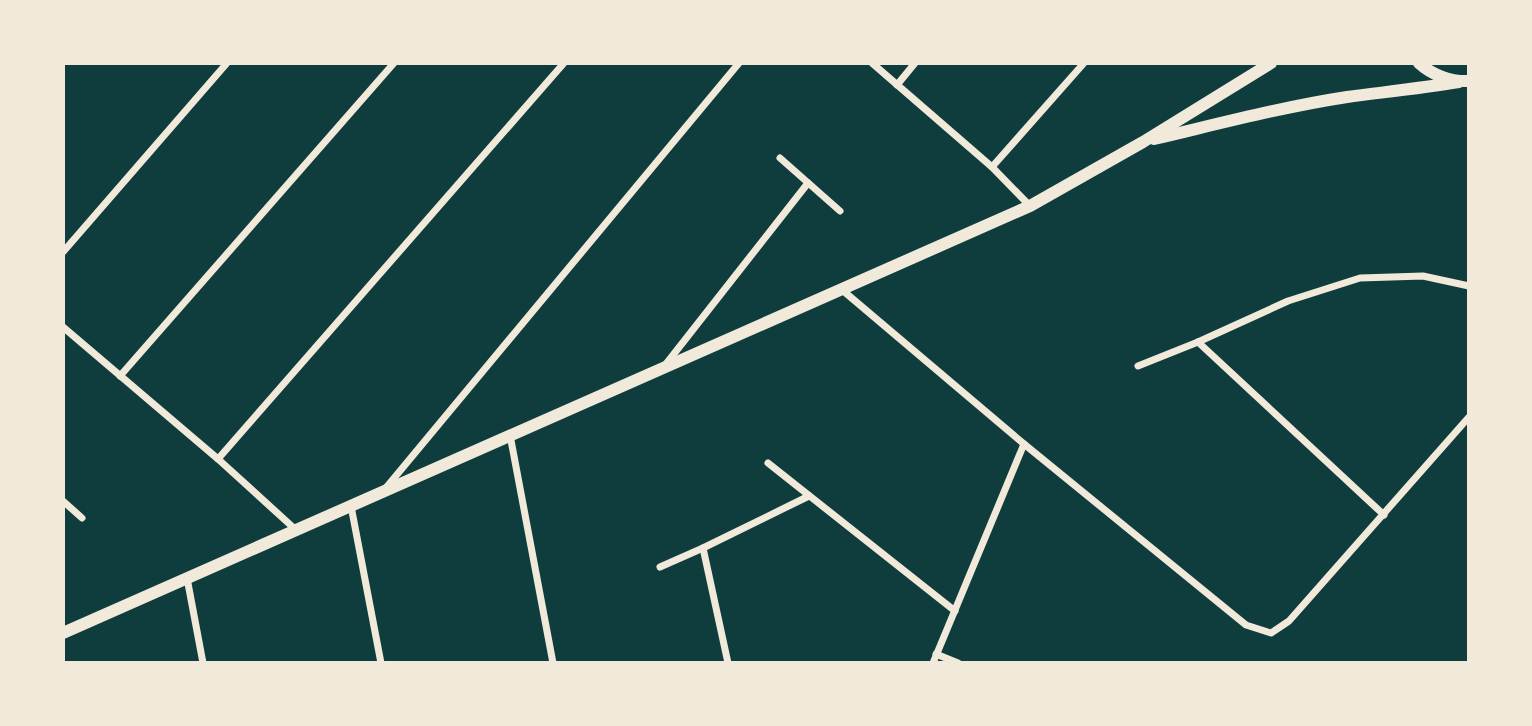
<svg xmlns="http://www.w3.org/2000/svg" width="1532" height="726" font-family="Jost,sans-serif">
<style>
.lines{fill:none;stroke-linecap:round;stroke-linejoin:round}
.minor{stroke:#f1e9da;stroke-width:7}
.tertiary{stroke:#f1e9da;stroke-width:12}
</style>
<rect width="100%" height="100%" fill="#0f3d3e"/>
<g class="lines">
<!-- minor -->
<g class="minor">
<polyline points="872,63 992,167 1030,206"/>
<polyline points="897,85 915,63"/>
<polyline points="780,158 840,211"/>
<polyline points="992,167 1084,63"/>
<polyline points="63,252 227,63"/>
<polyline points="841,289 1024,444 1246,625 1271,633 1289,621 1469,417"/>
<polyline points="63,327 218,459 296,530"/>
<polyline points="1198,342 1384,515"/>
<polyline points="666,364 808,183"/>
<polyline points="1138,366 1198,342 1288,301 1360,278 1423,276 1469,286"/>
<polyline points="120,376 394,63"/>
<polyline points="510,435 553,663"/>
<polyline points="218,459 564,63"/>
<polyline points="768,463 955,611"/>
<polyline points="385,489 739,63"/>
<polyline points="63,501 82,518"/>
<polyline points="351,506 381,663"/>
<polyline points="703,548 728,663"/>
<polyline points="660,567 703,548 809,496"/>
<polyline points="187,578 203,663"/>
<polyline points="936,654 958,663"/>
<polyline points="933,663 1024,444"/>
</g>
<!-- tertiary -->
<g class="tertiary">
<path d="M1419 63C1432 75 1451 82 1469 81"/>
<path d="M1154 139C1218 124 1282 107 1347 97 1385 92 1422 88 1459 82"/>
<polyline points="63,633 1030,206 1143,142 1271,63"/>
</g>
</g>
<!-- border -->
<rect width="1532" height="726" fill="none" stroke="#f1e9da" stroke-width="130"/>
</svg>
